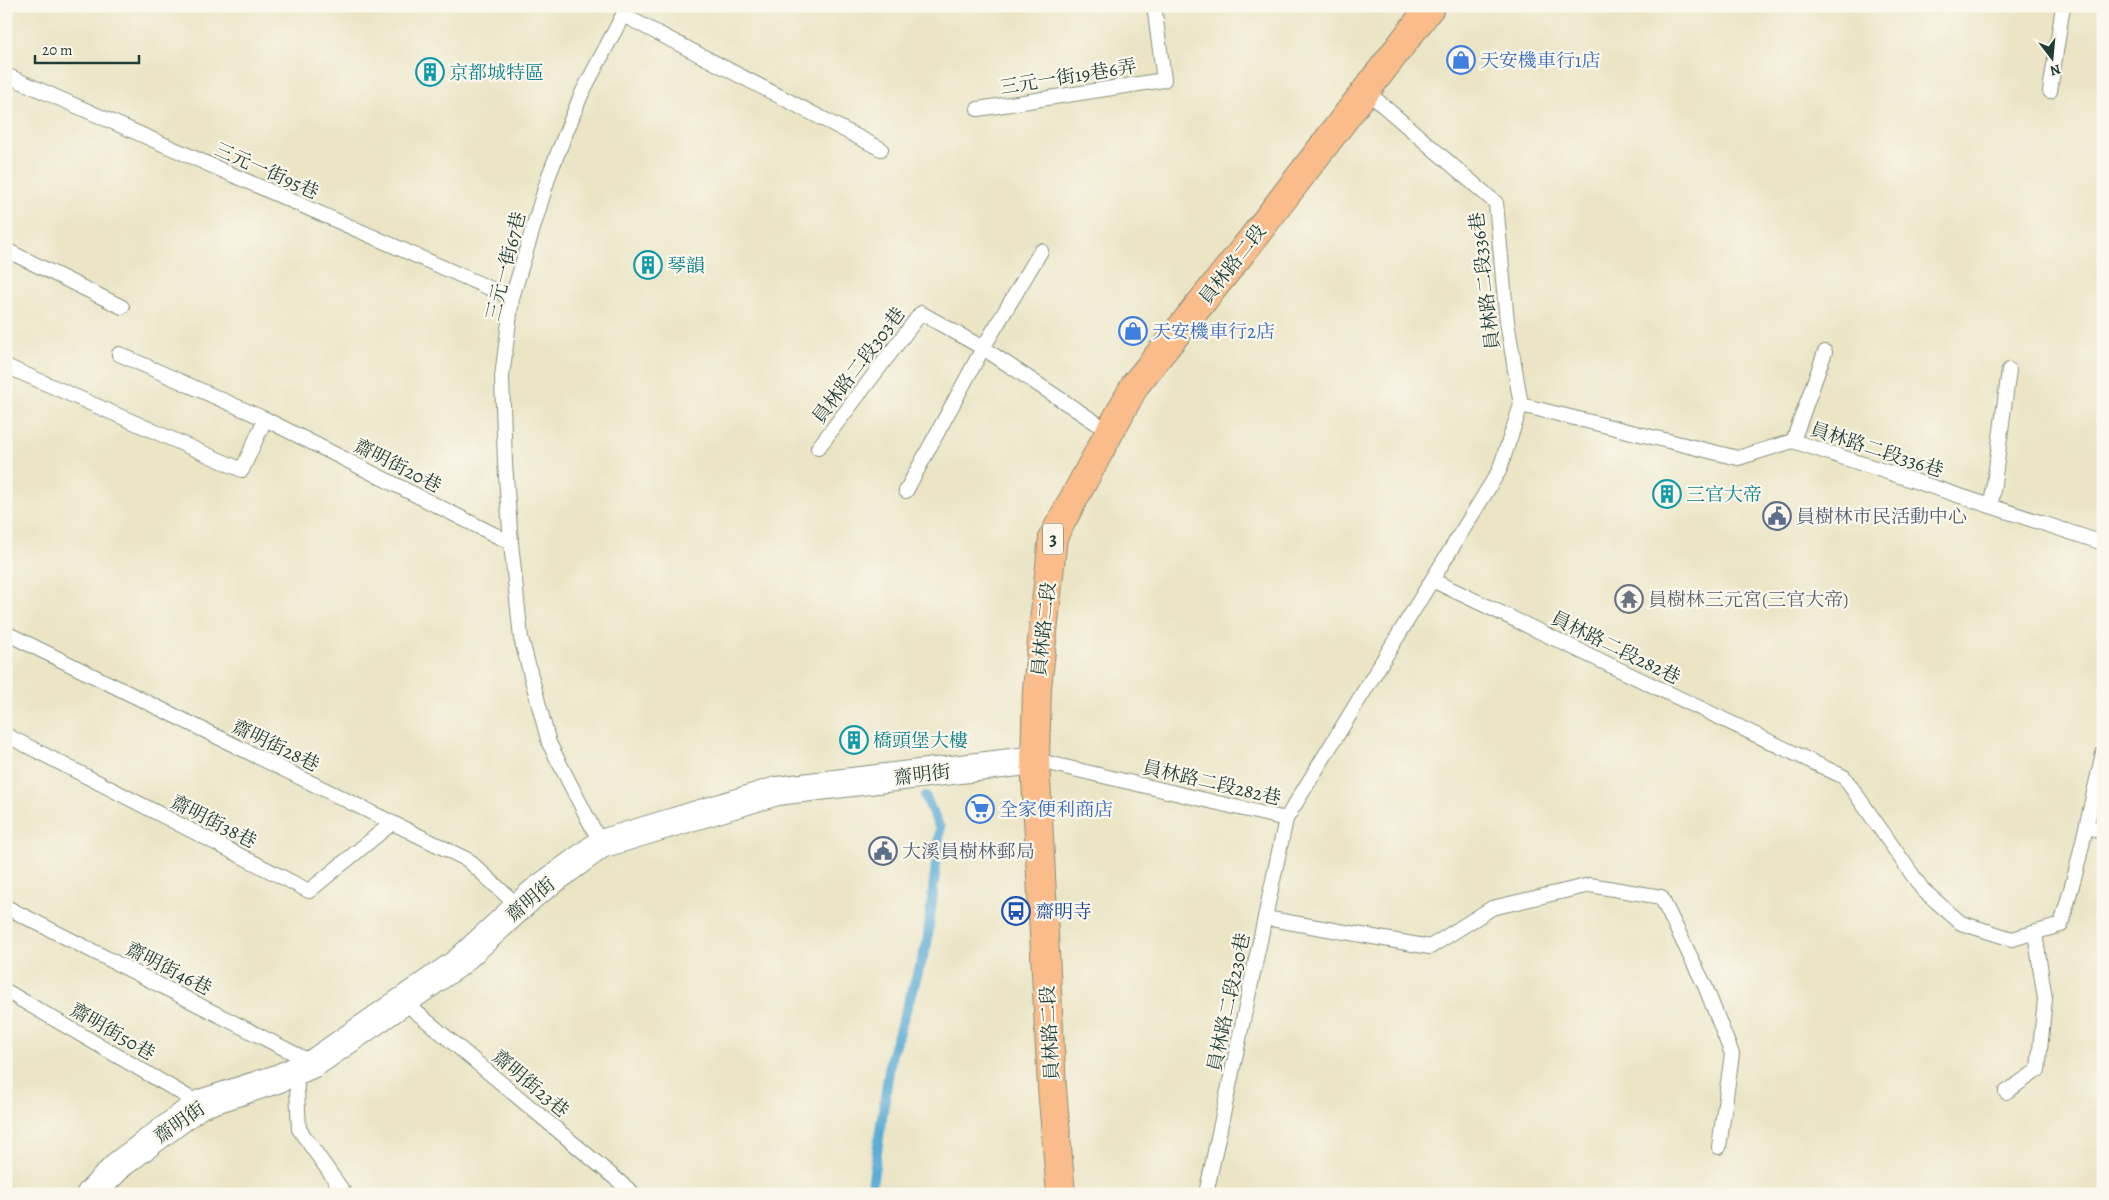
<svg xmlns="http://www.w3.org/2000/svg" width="2109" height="1200" font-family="Alegreya,'Noto Serif TC',serif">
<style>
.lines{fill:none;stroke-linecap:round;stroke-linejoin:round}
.stream{stroke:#5aabd4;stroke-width:10}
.service-casing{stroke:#85917d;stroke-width:16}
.minor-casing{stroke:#85917d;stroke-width:30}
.primary-casing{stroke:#85917d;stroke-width:30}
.service{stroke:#fff;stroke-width:14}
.minor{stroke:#fff;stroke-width:28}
.primary{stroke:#f9bc8a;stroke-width:28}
.labels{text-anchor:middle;stroke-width:4.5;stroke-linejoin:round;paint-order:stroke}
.shield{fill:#fbf7ec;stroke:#61756b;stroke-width:1}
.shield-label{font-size:18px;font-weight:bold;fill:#1f3d34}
.shop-label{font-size:19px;fill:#366cbe;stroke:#fbf7ec;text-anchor:start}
.culture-label{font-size:19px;fill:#0d838f;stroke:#fbf7ec;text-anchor:start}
.street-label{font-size:19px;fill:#1f3d34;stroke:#fbf7ec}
.service-label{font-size:19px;fill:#4e5e75;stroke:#fbf7ec;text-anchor:start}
.worship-label{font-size:19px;fill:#5b616d;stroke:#fbf7ec;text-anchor:start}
.transit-label{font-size:19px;fill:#164399;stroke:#fbf7ec;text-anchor:start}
</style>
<rect width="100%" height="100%" fill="#fbf7ec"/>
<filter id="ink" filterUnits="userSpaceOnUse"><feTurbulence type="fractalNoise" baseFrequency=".02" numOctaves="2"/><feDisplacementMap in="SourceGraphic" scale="10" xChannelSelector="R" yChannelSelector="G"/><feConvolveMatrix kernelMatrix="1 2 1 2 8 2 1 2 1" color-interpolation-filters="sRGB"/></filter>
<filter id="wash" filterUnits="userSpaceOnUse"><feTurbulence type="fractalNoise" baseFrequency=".0096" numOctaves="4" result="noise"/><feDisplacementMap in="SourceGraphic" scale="20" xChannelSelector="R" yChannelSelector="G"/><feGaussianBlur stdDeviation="1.12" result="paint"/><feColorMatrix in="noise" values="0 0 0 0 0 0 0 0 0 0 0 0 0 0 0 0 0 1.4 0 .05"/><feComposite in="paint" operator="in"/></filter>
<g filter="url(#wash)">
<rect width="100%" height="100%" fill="#ebe5c6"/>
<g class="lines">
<!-- stream -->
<polyline class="stream" points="873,1194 872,1185 891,1057 927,944 940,828 925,796"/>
</g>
</g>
<g filter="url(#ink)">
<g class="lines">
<defs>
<g id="service">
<polyline points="623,15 881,149"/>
<polyline points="6,75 512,298"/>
<polyline points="1365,90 1496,203 1507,322 1521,405 1499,471 1432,580"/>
<polyline points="2050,91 2063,6"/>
<polyline points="978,109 1164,80 1154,6"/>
<polyline points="6,250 122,307"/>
<polyline points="119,354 265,419"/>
<polyline points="6,366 242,470 265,419 511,543 521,638 549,743 601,844"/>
<polyline points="1521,405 1738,458 1793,441 2103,543"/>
<polyline points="1793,441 1825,352"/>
<polyline points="818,448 921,313 983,348 1110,432"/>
<polyline points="906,491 983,348 1041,251"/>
<polyline points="1991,506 2009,370"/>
<polyline points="511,543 505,463 502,377 512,298 549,175 581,95 623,15 624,6"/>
<polyline points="6,633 468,860 519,907"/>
<polyline points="6,735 309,891 392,823"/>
<polyline points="1035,760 1286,819 1432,580 1844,777 1923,890 1961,923 2012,939 2061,925 2077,867 2103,753"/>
<polyline points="2087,825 2103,833"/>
<polyline points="6,907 313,1063"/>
<polyline points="1265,918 1430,947 1492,908 1590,885 1661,897 1705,986 1732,1054 1719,1147"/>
<polyline points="6,991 200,1104"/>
<polyline points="403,1001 634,1194"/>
<polyline points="296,1071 299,1129 345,1194"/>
<polyline points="2006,1092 2038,1070 2045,999 2035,933"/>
<polyline points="1206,1194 1286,819"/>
</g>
<polyline id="minor" points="91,1194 120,1164 200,1104 277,1079 314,1063 458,963 533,894 601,844 777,791 1035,760"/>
<polyline id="primary" points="1061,1194 1052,1088 1035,760 1037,688 1053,537 1135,385 1249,243 1431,6"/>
</defs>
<!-- service casing -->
<use href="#service" class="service-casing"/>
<!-- minor casing -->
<use href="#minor" class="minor-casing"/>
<!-- primary casing -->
<use href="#primary" class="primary-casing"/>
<!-- service -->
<use href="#service" class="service"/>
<!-- minor -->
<use href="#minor" class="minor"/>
<!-- primary -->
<use href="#primary" class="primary"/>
</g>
</g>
<!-- icons -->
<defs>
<symbol id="shop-ring" viewBox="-11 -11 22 22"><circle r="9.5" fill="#fbf7ec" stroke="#3f7fe0" stroke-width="1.5"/><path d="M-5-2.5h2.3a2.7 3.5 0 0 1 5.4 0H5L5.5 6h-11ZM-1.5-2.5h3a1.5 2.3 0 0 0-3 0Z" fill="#3f7fe0"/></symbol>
<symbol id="building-ring" viewBox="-11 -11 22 22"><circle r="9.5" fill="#fbf7ec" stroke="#0f9aa8" stroke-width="1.5"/><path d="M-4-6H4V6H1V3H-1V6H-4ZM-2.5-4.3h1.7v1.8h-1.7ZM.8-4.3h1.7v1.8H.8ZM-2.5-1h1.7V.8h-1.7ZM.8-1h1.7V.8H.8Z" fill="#0f9aa8"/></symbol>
<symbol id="civic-ring" viewBox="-11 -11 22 22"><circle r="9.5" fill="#fbf7ec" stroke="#5c6f8a" stroke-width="1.5"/><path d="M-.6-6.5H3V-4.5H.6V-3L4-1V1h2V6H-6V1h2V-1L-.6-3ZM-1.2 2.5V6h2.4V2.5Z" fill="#5c6f8a"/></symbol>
<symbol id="temple-ring" viewBox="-11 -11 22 22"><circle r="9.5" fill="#fbf7ec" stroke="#6b7280" stroke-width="1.5"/><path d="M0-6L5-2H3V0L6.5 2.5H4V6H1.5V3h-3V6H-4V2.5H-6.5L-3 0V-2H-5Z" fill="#6b7280"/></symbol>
<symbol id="supermarket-ring" viewBox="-11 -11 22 22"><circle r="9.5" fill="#fbf7ec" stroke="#3f7fe0" stroke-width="1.5"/><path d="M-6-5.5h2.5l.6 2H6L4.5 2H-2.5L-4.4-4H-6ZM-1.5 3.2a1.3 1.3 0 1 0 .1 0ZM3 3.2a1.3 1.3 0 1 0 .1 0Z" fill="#3f7fe0"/></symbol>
<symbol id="bus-ring" viewBox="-11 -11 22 22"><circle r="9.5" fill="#fbf7ec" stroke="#1a4fb4" stroke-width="1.5"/><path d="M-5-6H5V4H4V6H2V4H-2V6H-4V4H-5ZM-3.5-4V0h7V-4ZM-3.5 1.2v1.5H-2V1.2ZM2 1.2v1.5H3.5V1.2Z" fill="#1a4fb4"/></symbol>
</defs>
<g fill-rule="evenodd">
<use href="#shop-ring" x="1445" y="44" width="32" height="32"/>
<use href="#building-ring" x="414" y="56" width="32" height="32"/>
<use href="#building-ring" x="632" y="249" width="32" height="32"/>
<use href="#shop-ring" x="1117" y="315" width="32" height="32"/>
<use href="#building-ring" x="1651" y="478" width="32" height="32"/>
<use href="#civic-ring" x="1761" y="500" width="32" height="32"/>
<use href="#temple-ring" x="1613" y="583" width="32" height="32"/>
<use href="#building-ring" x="838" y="724" width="32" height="32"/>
<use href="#supermarket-ring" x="964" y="793" width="32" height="32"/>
<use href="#civic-ring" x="867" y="835" width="32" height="32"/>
<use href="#bus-ring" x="1000" y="895" width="32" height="32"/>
</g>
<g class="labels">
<!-- shield labels -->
<rect class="shield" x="1043" y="523.5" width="20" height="31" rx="4"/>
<g class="shield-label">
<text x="1053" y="545">3</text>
</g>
<!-- shop labels -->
<g class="shop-label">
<text x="1480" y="67">天安機車行1店</text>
<text x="1152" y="338">天安機車行2店</text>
<text x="999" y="816">全家便利商店</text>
</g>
<!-- culture labels -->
<g class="culture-label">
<text x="449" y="79">京都城特區</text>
<text x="667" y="272">琴韻</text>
<text x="1686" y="501">三官大帝</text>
<text x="873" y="747">橋頭堡大樓</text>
</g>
<!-- street labels -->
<g class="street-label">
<text transform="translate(1068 76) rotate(-9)" y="7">三元一街19巷6弄</text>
<text transform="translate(267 170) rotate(24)" y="7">三元一街95巷</text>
<text transform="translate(1232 264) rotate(-52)" y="7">員林路二段</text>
<text transform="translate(505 266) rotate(-76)" y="7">三元一街67巷</text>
<text transform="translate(1484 281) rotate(-97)" y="7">員林路二段336巷</text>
<text transform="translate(858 365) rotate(-53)" y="7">員林路二段303巷</text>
<text transform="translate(1877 449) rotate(18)" y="7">員林路二段336巷</text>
<text transform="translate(398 465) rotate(27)" y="7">齋明街20巷</text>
<text transform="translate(1043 629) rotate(-84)" y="7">員林路二段</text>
<text transform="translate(1616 647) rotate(26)" y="7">員林路二段282巷</text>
<text transform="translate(276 745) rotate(26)" y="7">齋明街28巷</text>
<text transform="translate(922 774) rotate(-7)" y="7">齋明街</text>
<text transform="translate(1212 782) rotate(13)" y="7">員林路二段282巷</text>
<text transform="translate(214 821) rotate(27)" y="7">齋明街38巷</text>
<text transform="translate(530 899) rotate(-40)" y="7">齋明街</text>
<text transform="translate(169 968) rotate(27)" y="7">齋明街46巷</text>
<text transform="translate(1228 1002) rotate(-78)" y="7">員林路二段230巷</text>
<text transform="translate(113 1031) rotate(30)" y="7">齋明街50巷</text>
<text transform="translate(1049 1033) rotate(-93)" y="7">員林路二段</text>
<text transform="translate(531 1083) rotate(40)" y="7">齋明街23巷</text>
<text transform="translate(179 1122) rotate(-35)" y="7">齋明街</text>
</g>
<!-- service labels -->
<g class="service-label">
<text x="1796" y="523">員樹林市民活動中心</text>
<text x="902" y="858">大溪員樹林郵局</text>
</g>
<!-- worship labels -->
<g class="worship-label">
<text x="1648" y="606">員樹林三元宮(三官大帝)</text>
</g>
<!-- transit labels -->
<g class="transit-label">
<text x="1035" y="918">齋明寺</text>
</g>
</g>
<!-- margin -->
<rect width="2109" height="1200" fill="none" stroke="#fbf7ec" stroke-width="25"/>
<!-- north arrow -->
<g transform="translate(2052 58) rotate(164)" stroke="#fbf7ec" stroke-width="4" paint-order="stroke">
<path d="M0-4L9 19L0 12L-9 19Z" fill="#1f3d34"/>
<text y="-8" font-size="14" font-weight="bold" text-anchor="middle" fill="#1f3d34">N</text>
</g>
<!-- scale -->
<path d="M35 55v8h104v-8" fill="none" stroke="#1f3d34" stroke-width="2.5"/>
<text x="42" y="55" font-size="15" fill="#1f3d34" stroke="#fbf7ec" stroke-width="4" paint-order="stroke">20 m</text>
</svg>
